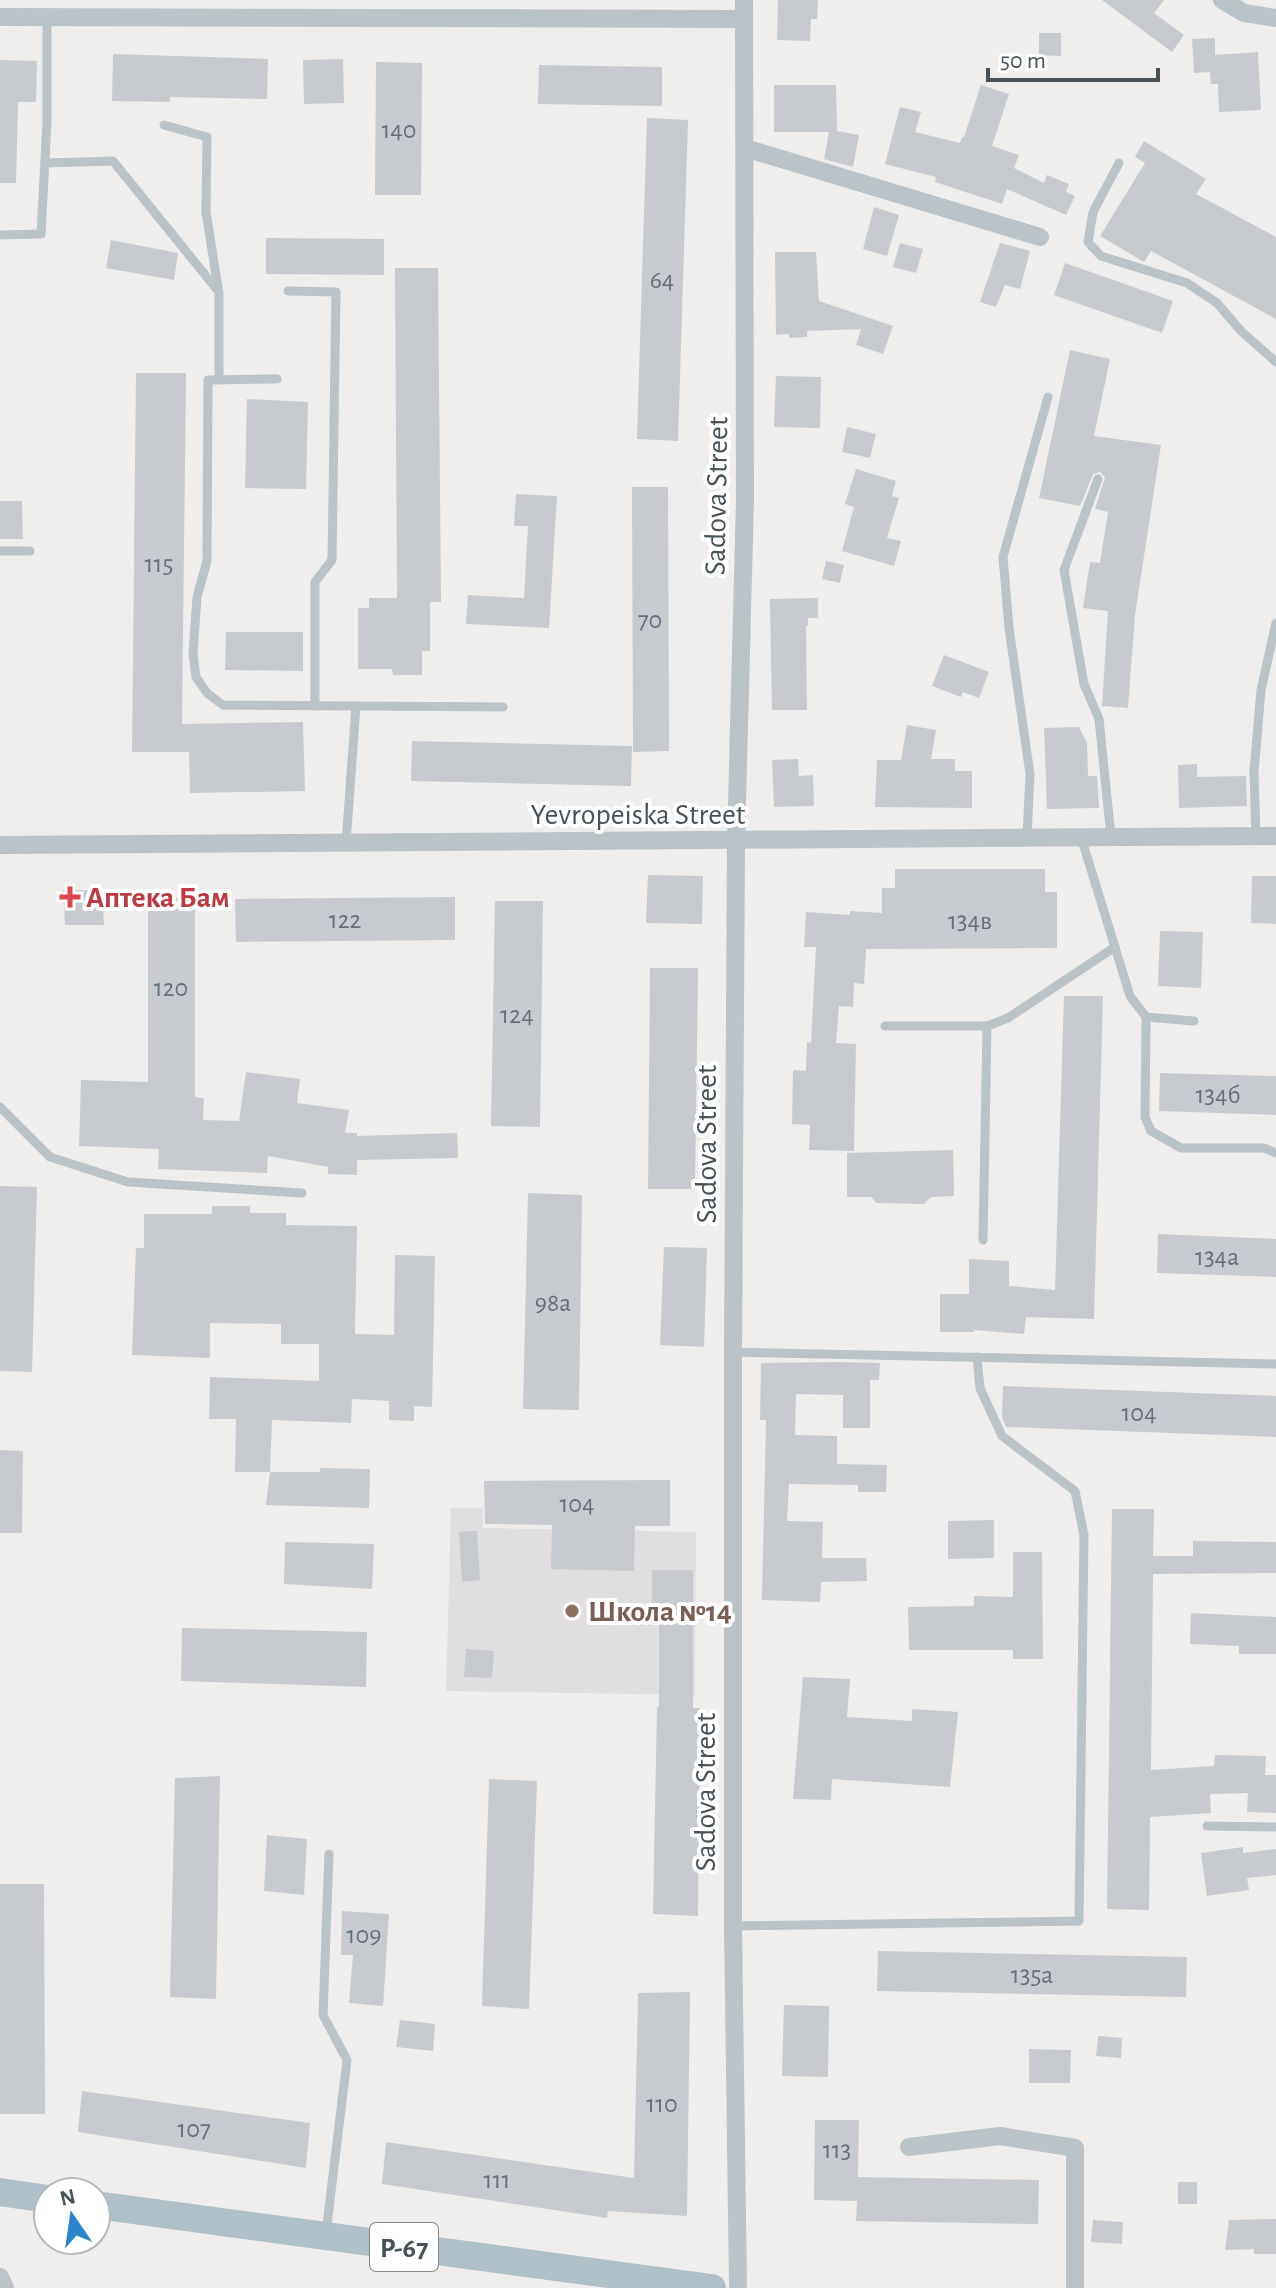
<svg xmlns="http://www.w3.org/2000/svg" width="1276" height="2288" font-family="'Alegreya Sans',sans-serif">
<style>
.education{fill:#e0dedf}
.building{fill:#c7cbcf}
.lines{fill:none;stroke-linecap:round;stroke-linejoin:round}
.service{stroke:#bac3c8;stroke-width:9}
.minor{stroke:#bac3c8;stroke-width:18}
.primary{stroke:#afc0c9;stroke-width:28}
.health-dot{fill:#e0444e;stroke:#fff;stroke-width:3}
.education-dot{fill:#8d6e63;stroke:#fff;stroke-width:3}
.labels{text-anchor:middle;stroke-width:8;stroke-linejoin:round;paint-order:stroke}
.number-label{font-size:26px;fill:#677076}
.shield{fill:#fff;stroke:#7e868a;stroke-width:2}
.shield-label{font-size:28px;font-weight:bold;fill:#475258}
.street-label{font-size:30px;fill:#475258;stroke:#fff}
.health-label{font-size:30px;font-weight:bold;fill:#be3a42;stroke:#fff;text-anchor:start}
.education-label{font-size:30px;font-weight:bold;fill:#785e54;stroke:#fff;text-anchor:start}
</style>
<rect width="100%" height="100%" fill="#f0eded"/>
<!-- education -->
<polygon class="education" points="451,1508 483,1508 483,1528 696,1532 695,1695 446,1691"/>
<!-- building -->
<g class="building">
<polygon points="778,0 818,0 817,19 811,19 810,41 777,40"/>
<polygon points="1102,0 1164,0 1154,13 1184,35 1172,52"/>
<polygon points="1039,33 1061,33 1061,56 1039,55"/>
<polygon points="1215,38 1215,55 1258,52 1261,110 1219,112 1218,84 1211,84 1210,72 1194,73 1192,39"/>
<polygon points="113,54 268,59 267,99 170,97 170,102 112,101"/>
<polygon points="343,59 344,103 304,104 303,60"/>
<polygon points="0,60 37,61 36,102 18,102 16,183 0,183"/>
<polygon points="376,62 422,63 421,195 375,195"/>
<polygon points="539,65 662,67 662,106 538,104"/>
<polygon points="774,85 836,85 837,131 859,135 853,167 824,159 829,132 774,132"/>
<polygon points="981,85 1009,94 992,146 1019,155 1014,168 1044,183 1047,175 1069,184 1066,192 1075,196 1066,215 1007,189 1002,204 935,182 936,177 885,164 900,107 921,112 915,132 960,143 962,137 964,137"/>
<polygon points="647,118 688,120 678,441 637,439"/>
<polygon points="1144,141 1206,179 1196,194 1276,237 1276,319 1151,251 1144,262 1100,236 1145,163 1135,157"/>
<polygon points="874,207 899,215 887,256 863,249"/>
<polygon points="266,238 384,239 384,275 266,274"/>
<polygon points="111,240 178,253 174,280 106,268"/>
<polygon points="900,243 923,249 916,273 893,267"/>
<polygon points="1000,243 1030,251 1020,289 1005,285 996,307 980,302"/>
<polygon points="775,252 816,252 819,301 893,326 883,354 856,345 861,329 807,331 807,337 789,338 789,334 776,335"/>
<polygon points="1065,263 1173,301 1162,333 1054,295"/>
<polygon points="395,268 438,268 441,602 430,602 430,651 422,651 422,675 393,675 392,669 358,669 358,608 369,608 369,598 397,598"/>
<polygon points="1070,350 1110,359 1094,436 1161,445 1135,615 1128,708 1102,706 1108,611 1083,608 1090,562 1100,563 1108,512 1095,509 1105,477 1100,472 1093,474 1080,506 1039,498"/>
<polygon points="136,373 186,373 182,724 303,722 305,791 190,793 189,752 132,752"/>
<polygon points="776,376 821,377 820,428 774,427"/>
<polygon points="247,399 308,402 306,489 245,488"/>
<polygon points="847,427 876,434 870,458 842,452"/>
<polygon points="856,469 896,481 892,496 899,498 887,538 901,541 894,566 842,551 854,507 845,504"/>
<polygon points="632,487 668,487 669,751 633,752"/>
<polygon points="516,494 557,496 549,628 466,624 468,595 524,598 528,526 514,526"/>
<polygon points="0,501 22,501 23,539 0,539"/>
<polygon points="826,561 844,565 840,583 822,579"/>
<polygon points="818,598 818,618 808,618 808,626 806,626 807,710 772,710 770,599"/>
<polygon points="226,632 303,632 303,671 225,670"/>
<polygon points="944,655 989,672 979,698 963,692 961,697 932,686"/>
<polygon points="907,725 936,730 931,759 955,759 955,771 972,771 972,808 875,807 877,760 901,760"/>
<polygon points="1079,727 1087,743 1088,776 1097,776 1099,808 1047,809 1044,728"/>
<polygon points="412,741 632,746 631,786 411,781"/>
<polygon points="798,759 799,776 813,775 814,806 774,807 772,760"/>
<polygon points="1197,764 1197,777 1246,776 1247,806 1179,808 1178,765"/>
<polygon points="895,869 1045,869 1045,892 1057,892 1057,948 866,949 864,984 854,983 853,1007 839,1006 836,1043 856,1044 854,1151 809,1150 810,1125 792,1124 793,1070 806,1071 807,1042 811,1043 816,947 804,947 806,912 850,915 850,911 882,913 882,888 895,888"/>
<polygon points="648,875 703,876 702,924 646,923"/>
<polygon points="1252,876 1276,876 1276,924 1251,923"/>
<polygon points="63,890 102,890 104,925 65,925"/>
<polygon points="195,897 195,1097 204,1098 203,1120 239,1121 246,1072 300,1079 297,1103 349,1110 345,1133 357,1133 357,1136 457,1133 458,1158 357,1160 357,1175 328,1174 328,1167 268,1156 267,1173 158,1169 159,1149 79,1146 81,1080 148,1082 148,898"/>
<polygon points="455,897 455,940 236,942 235,899"/>
<polygon points="495,901 543,901 540,1127 491,1126"/>
<polygon points="1160,931 1203,932 1201,988 1158,986"/>
<polygon points="650,968 698,968 695,1189 648,1189"/>
<polygon points="1064,996 1103,996 1094,1319 1026,1317 1024,1334 974,1330 974,1332 940,1332 940,1294 969,1294 969,1259 1009,1261 1009,1286 1055,1290"/>
<polygon points="1160,1073 1276,1076 1276,1115 1159,1111"/>
<polygon points="953,1150 954,1196 931,1197 924,1204 877,1203 871,1197 847,1197 847,1153"/>
<polygon points="0,1186 37,1187 32,1372 0,1371"/>
<polygon points="528,1193 582,1195 579,1410 523,1409"/>
<polygon points="212,1206 250,1206 250,1213 286,1213 286,1225 357,1226 355,1334 394,1335 395,1255 435,1256 432,1407 414,1406 414,1421 389,1420 389,1401 352,1399 351,1423 272,1420 270,1472 235,1472 236,1419 209,1419 210,1377 319,1381 319,1344 281,1344 281,1324 210,1323 210,1358 132,1355 136,1248 144,1248 144,1214 212,1214"/>
<polygon points="1158,1234 1276,1239 1276,1277 1157,1273"/>
<polygon points="664,1247 707,1248 704,1347 660,1345"/>
<polygon points="837,1362 880,1363 879,1380 870,1380 870,1428 843,1428 843,1395 796,1394 795,1435 837,1436 837,1464 887,1465 886,1492 858,1492 858,1485 789,1484 787,1521 823,1522 822,1558 866,1558 867,1581 821,1582 820,1602 762,1600 766,1420 760,1420 761,1363"/>
<polygon points="1003,1386 1276,1396 1276,1437 1006,1427 1002,1417"/>
<polygon points="0,1450 23,1451 22,1533 0,1533"/>
<polygon points="320,1468 370,1469 369,1508 266,1505 270,1472 320,1472"/>
<polygon points="670,1480 670,1526 635,1526 634,1571 551,1569 552,1525 485,1524 484,1481"/>
<polygon points="1112,1509 1154,1509 1153,1556 1193,1556 1193,1541 1276,1542 1276,1573 1153,1574 1151,1770 1214,1766 1215,1755 1266,1756 1265,1775 1276,1775 1276,1813 1247,1812 1248,1793 1210,1794 1211,1813 1150,1817 1149,1910 1107,1909"/>
<polygon points="994,1520 994,1558 948,1559 948,1521"/>
<polygon points="477,1531 480,1580 462,1582 459,1532"/>
<polygon points="285,1542 374,1544 372,1589 284,1584"/>
<polygon points="1013,1552 1042,1552 1043,1659 1013,1659 1013,1650 909,1650 908,1607 974,1606 974,1596 1013,1597"/>
<polygon points="652,1570 693,1570 693,1708 700,1708 698,1916 653,1914 657,1707 659,1707 659,1603 652,1603"/>
<polygon points="1191,1613 1276,1617 1276,1654 1239,1654 1239,1646 1190,1644"/>
<polygon points="182,1628 367,1632 366,1687 181,1681"/>
<polygon points="466,1649 494,1651 492,1678 464,1677"/>
<polygon points="803,1677 850,1679 847,1717 912,1721 912,1709 958,1712 950,1787 832,1779 831,1800 793,1799"/>
<polygon points="220,1776 216,1999 170,1997 175,1778"/>
<polygon points="489,1779 537,1781 529,2009 482,2006"/>
<polygon points="267,1835 307,1839 304,1895 264,1891"/>
<polygon points="1243,1847 1243,1853 1276,1849 1276,1875 1247,1878 1249,1890 1207,1896 1201,1853"/>
<polygon points="0,1884 44,1884 45,2114 0,2114"/>
<polygon points="342,1911 389,1914 383,2006 349,2003 353,1955 341,1955"/>
<polygon points="878,1951 1187,1957 1186,1997 877,1991"/>
<polygon points="690,1992 687,2216 608,2211 607,2218 382,2184 386,2142 634,2178 638,1993"/>
<polygon points="784,2005 829,2006 828,2077 782,2076"/>
<polygon points="400,2020 435,2024 433,2051 396,2047"/>
<polygon points="1098,2036 1122,2038 1121,2058 1096,2056"/>
<polygon points="1029,2049 1071,2050 1070,2083 1029,2083"/>
<polygon points="82,2091 310,2123 306,2168 78,2132"/>
<polygon points="815,2120 859,2120 858,2177 1039,2180 1038,2224 856,2221 857,2201 814,2200"/>
<rect x="1178" y="2182" width="19" height="22"/>
<polygon points="1276,2219 1276,2254 1254,2254 1254,2249 1225,2250 1229,2220"/>
<polygon points="1093,2220 1123,2222 1122,2244 1091,2242"/>
</g>
<g class="lines">
<!-- service -->
<g class="service">
<polyline points="164,125 207,137 206,212 218,288"/>
<polyline points="45,163 113,161 219,292 219,380"/>
<polyline points="1119,163 1093,212 1088,242 1101,256 1187,283 1217,303 1241,331 1276,362"/>
<polyline points="0,235 41,234 47,122 47,17"/>
<polyline points="288,291 336,292 332,560 315,582 315,706"/>
<polyline points="277,379 208,380 207,561 197,597 193,654 196,677 207,693 223,705 503,707"/>
<polyline points="1098,479 1064,570 1084,684 1099,719 1111,837"/>
<polyline points="0,551 30,551"/>
<polyline points="1256,836 1254,772 1261,690 1276,623"/>
<polyline points="1027,837 1030,774 1009,628 1003,557 1048,397"/>
<polyline points="1081,837 1130,996 1146,1017 1194,1021"/>
<polyline points="346,843 356,706"/>
<polyline points="1146,1017 1145,1117 1151,1131 1181,1148 1264,1148 1276,1153"/>
<polyline points="885,1026 987,1026 1008,1018 1115,947"/>
<polyline points="0,1107 50,1157 128,1182 302,1193"/>
<polyline points="983,1240 987,1026"/>
<polyline points="733,1352 1276,1364"/>
<polyline points="1207,1826 1276,1827"/>
<polyline points="733,1926 1079,1921 1084,1535 1075,1491 1002,1436 980,1388 977,1357"/>
<polyline points="326,2233 347,2060 323,2015 329,1854"/>
</g>
<!-- minor -->
<g class="minor">
<polyline points="1222,0 1244,13 1276,18"/>
<polyline points="0,17 744,19"/>
<polyline points="745,148 1040,237"/>
<polyline points="0,845 1276,836"/>
<polyline points="909,2147 1000,2136 1075,2148 1075,2288"/>
<polyline points="0,2277 5,2288"/>
<polyline points="738,2288 733,1926 733,1352 736,841 745,500 744,0"/>
</g>
<!-- primary -->
<g class="primary">
<polyline points="0,2192 48,2199"/>
<polyline points="96,2205 712,2288"/>
</g>
</g>
<!-- markers -->
<path class="health-dot" d="M66 885h8v8h8v8h-8v8h-8v-8h-8v-8h8z"/>
<circle class="education-dot" cx="572" cy="1611" r="8"/>
<g class="labels">
<!-- number labels -->
<g class="number-label">
<text x="399" y="138">140</text>
<text x="662" y="288">64</text>
<text x="159" y="572">115</text>
<text x="650" y="628">70</text>
<text x="345" y="928">122</text>
<text x="970" y="929">134в</text>
<text x="171" y="996">120</text>
<text x="517" y="1023">124</text>
<text x="1218" y="1103">134б</text>
<text x="1217" y="1265">134а</text>
<text x="553" y="1311">98а</text>
<text x="1139" y="1421">104</text>
<text x="577" y="1512">104</text>
<text x="364" y="1943">109</text>
<text x="1032" y="1983">135а</text>
<text x="662" y="2112">110</text>
<text x="194" y="2137">107</text>
<text x="837" y="2158">113</text>
<text x="497" y="2188">111</text>
</g>
<!-- shield labels -->
<rect class="shield" x="370" y="2223" width="68" height="48" rx="6"/>
<g class="shield-label">
<text x="404" y="2257">Р-67</text>
</g>
<!-- street labels -->
<g class="street-label">
<text transform="translate(716 496) rotate(-89)" y="10">Sadova Street</text>
<text x="638" y="824">Yevropeiska Street</text>
<text transform="translate(706 1144) rotate(-90)" y="10">Sadova Street</text>
<text transform="translate(705 1792) rotate(-90)" y="10">Sadova Street</text>
</g>
<!-- health labels -->
<g class="health-label">
<text x="86" y="907">Аптека Бам</text>
</g>
<!-- education labels -->
<g class="education-label">
<text x="588" y="1621">Школа №14</text>
</g>
</g>
<!-- north arrow -->
<g transform="translate(72 2216) rotate(347)"><circle r="38" fill="#ffffff" stroke="#b5babc" stroke-width="2"/>
<path d="M0-6L14 30L0 20L-14 30Z" fill="#2c85cb"/>
<text y="-12" font-size="22" font-weight="bold" text-anchor="middle" fill="#475258">N</text>
</g>
<!-- scale -->
<path d="M988 68v12h170v-12" fill="none" stroke="#475258" stroke-width="4"/>
<text x="1000" y="68" font-size="24" fill="#475258" stroke="#ffffff" stroke-width="6" paint-order="stroke">50 m</text>
</svg>
